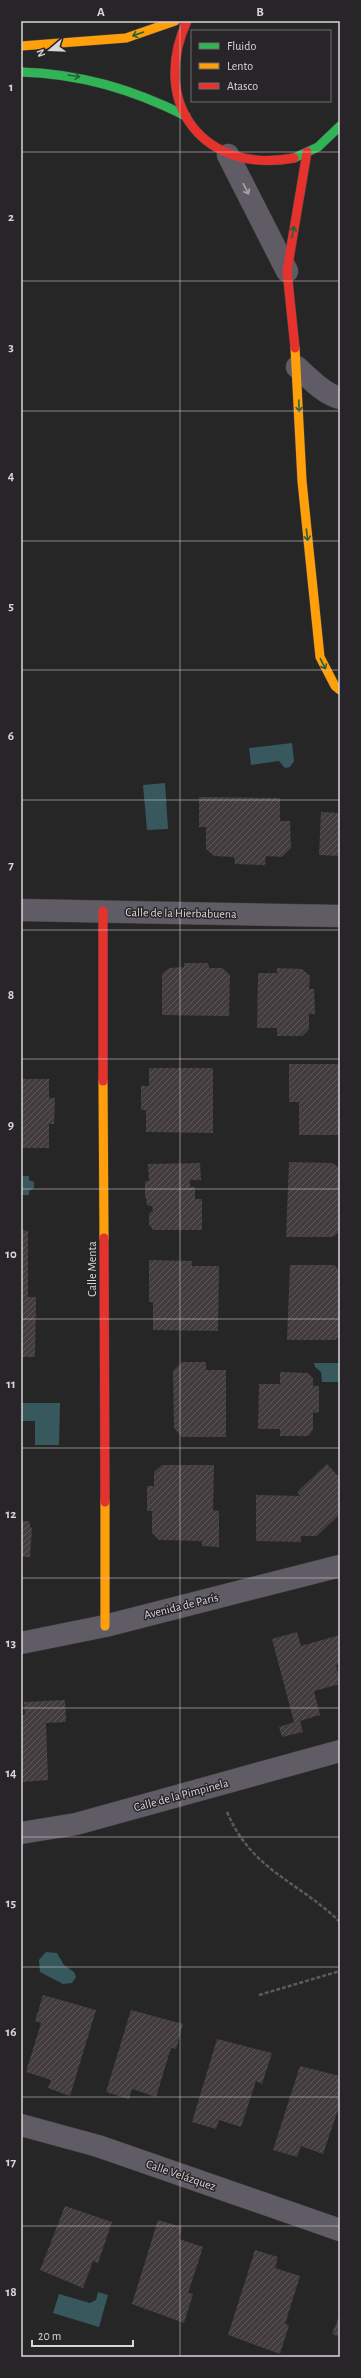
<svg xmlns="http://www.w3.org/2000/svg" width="361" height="2378" font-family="'Alegreya Sans',sans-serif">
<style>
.water{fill:#37595d}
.building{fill:url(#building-hatch)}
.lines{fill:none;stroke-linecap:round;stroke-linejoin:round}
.street-casing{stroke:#434243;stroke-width:23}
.fast-casing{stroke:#434243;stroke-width:10}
.slow-casing{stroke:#434243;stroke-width:10}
.jam-casing{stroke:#434243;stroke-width:10}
.path{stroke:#5c5a5f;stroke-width:2.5;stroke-dasharray:4 2;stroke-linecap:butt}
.street{stroke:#605c66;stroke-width:22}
.fast{stroke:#30b455;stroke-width:9}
.slow{stroke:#ff9f0a;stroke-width:9}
.jam{stroke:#e5322d;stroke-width:9}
.oneway{stroke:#2b5e3a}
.oneway2{stroke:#a8a5aa}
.grid{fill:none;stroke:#d8d6d8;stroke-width:1;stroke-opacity:0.55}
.labels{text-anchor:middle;stroke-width:3;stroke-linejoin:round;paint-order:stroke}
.street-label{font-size:12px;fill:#d8d6d8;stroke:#282528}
.neatline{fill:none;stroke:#d8d6d8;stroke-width:1.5}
.grid-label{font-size:13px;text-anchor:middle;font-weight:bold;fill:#d8d6d8}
</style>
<defs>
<pattern id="building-hatch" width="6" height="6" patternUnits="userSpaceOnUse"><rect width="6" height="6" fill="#423c3f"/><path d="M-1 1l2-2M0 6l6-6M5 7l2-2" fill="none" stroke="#5d575a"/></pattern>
</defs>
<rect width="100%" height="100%" fill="#272627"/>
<!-- water -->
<g class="water">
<polygon points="292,743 294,761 290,767 285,768 279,761 251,765 249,748"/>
<polygon points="165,783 168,829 147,830 143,785"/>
<polygon points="21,1176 29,1176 29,1180 34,1182 34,1188 29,1191 29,1195 21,1195"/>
<polygon points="314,1363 340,1363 340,1382 322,1382 321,1372 315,1367"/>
<polygon points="21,1403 60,1403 59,1445 35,1445 35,1421 21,1421"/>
<polygon points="46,1952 57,1953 64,1965 74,1972 76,1977 72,1983 63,1984 40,1972 39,1960"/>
<polygon points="98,2292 108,2295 99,2327 53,2313 59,2294 90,2303 96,2300"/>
</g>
<!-- building -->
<g class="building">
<polygon points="199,797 280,798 280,821 290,821 291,848 282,857 266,856 265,865 235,864 234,857 214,856 206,849 206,827 199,827"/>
<polygon points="321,812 340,813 340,856 319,855"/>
<polygon points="184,963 208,963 209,968 222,968 230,975 229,1016 162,1015 162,974 169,968 184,967"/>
<polygon points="277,968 302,969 310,976 309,989 314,989 315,1014 309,1014 309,1029 302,1036 277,1036 277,1028 257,1028 258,973 277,973"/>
<polygon points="289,1064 340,1064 340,1135 299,1135 299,1102 289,1102"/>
<polygon points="149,1068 213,1068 213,1133 146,1132 146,1110 141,1110 141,1086 149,1086"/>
<polygon points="21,1079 49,1079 49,1098 55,1098 54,1124 49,1124 49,1148 21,1148"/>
<polygon points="289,1162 333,1163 340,1169 340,1231 333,1237 286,1237"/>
<polygon points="200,1163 201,1180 190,1180 190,1187 195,1187 195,1199 202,1199 202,1230 153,1230 149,1224 149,1214 153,1210 152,1206 147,1205 146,1198 145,1198 145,1181 149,1181 148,1164"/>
<polygon points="21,1230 28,1231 28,1297 36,1297 35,1357 21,1357"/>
<polygon points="149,1260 192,1261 192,1266 219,1266 218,1331 153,1330 153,1302 149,1302"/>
<polygon points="290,1265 334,1265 340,1271 340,1335 335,1340 287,1340"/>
<polygon points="182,1362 206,1362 206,1370 226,1370 226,1437 182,1437 174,1428 173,1371"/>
<polygon points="280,1372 308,1373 313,1378 313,1386 319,1386 319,1412 313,1413 313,1430 308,1436 280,1436 280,1429 258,1429 259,1384 280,1384"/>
<polygon points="327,1464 340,1478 340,1514 317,1536 301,1536 301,1542 256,1541 256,1495 300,1496 297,1492"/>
<polygon points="162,1465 214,1465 213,1510 219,1511 219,1547 202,1546 202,1541 159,1540 152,1533 152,1511 147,1511 147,1486 154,1486 154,1472"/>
<polygon points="21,1521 29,1521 30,1526 32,1529 30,1557 21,1557"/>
<polygon points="297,1632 301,1646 340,1635 340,1664 336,1665 340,1684 314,1691 320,1715 300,1721 303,1732 282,1737 279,1727 294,1722 272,1639"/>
<polygon points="65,1700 66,1722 46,1723 48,1780 21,1782 21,1715 25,1715 24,1702"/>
<polygon points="43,1995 96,2010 70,2096 48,2088 51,2080 26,2072 41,2023 35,2021"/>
<polygon points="131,2010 183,2024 176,2049 171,2048 156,2097 132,2089 129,2099 106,2092"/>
<polygon points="217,2039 272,2053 262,2084 256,2081 241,2127 219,2120 216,2129 192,2122"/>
<polygon points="300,2066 340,2076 340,2111 338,2110 323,2154 301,2146 297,2157 273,2150"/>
<polygon points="65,2206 112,2222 98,2263 93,2261 83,2288 40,2270"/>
<polygon points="158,2220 182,2227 179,2239 203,2247 188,2293 193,2294 184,2323 132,2304"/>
<polygon points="255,2250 278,2257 275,2268 300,2276 285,2324 289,2325 280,2354 228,2335"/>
<polygon points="340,2314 340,2337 332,2334"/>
</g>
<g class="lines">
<defs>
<g id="street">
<polyline points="228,155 287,271"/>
<path d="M297 367C309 378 324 394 340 398"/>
<polyline points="21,910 340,916"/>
<polyline points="21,1643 105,1626 340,1566"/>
<polyline points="21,1833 76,1824 340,1751"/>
<polyline points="21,2125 98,2146 340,2230"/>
</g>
<g id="fast">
<path d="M21 72C81 74 132 89 186 116"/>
<polyline points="294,158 318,147 340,126"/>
</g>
<g id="slow">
<polyline points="21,46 126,38 175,21"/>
<polyline points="295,348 302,481 320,657 335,686 340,690"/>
<polyline points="103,1081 104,1238"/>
<polyline points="105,1502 105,1626"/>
</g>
<g id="jam">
<path d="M187 21C149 104 205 175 294 158"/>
<polyline points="295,348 287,271 307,152"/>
<polyline points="103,911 103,1081"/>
<polyline points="104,1238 105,1502"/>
</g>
</defs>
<!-- street casing -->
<use href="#street" class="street-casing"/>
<!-- fast casing -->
<use href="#fast" class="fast-casing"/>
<!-- slow casing -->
<use href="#slow" class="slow-casing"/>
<!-- jam casing -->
<use href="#jam" class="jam-casing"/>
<!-- path -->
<g class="path">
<path d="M227 1812C252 1871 298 1881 340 1922"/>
<polyline points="259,1995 340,1971"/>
</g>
<!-- street -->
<use href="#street" class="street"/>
<!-- fast -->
<use href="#fast" class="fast"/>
<!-- slow -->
<use href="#slow" class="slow"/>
<!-- jam -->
<use href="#jam" class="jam"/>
</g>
<!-- one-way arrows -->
<defs><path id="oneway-shaft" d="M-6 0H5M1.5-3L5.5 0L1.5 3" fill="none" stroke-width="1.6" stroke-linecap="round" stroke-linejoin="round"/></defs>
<g class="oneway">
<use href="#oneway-shaft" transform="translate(138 34) rotate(161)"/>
<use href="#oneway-shaft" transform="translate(74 76) rotate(9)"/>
<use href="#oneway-shaft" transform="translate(293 232) rotate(-80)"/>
<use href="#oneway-shaft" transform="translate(299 406) rotate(88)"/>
<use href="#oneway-shaft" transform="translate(307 535) rotate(84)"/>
<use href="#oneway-shaft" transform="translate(323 664) rotate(63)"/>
</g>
<use class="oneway2" href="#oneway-shaft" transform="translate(246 189) rotate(63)"/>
<!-- grid -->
<path class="grid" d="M180 21V2357M21 152H340M21 281H340M21 411H340M21 541H340M21 670H340M21 800H340M21 930H340M21 1059H340M21 1189H340M21 1319H340M21 1448H340M21 1578H340M21 1708H340M21 1837H340M21 1967H340M21 2097H340M21 2226H340"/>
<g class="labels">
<!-- street labels -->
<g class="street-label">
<text transform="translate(181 913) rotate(1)" y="4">Calle de la Hierbabuena</text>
<text transform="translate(92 1269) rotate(-90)" y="4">Calle Menta</text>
<text transform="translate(181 1606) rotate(-14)" y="4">Avenida de París</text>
<text transform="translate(181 1795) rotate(-15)" y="4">Calle de la Pimpinela</text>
<text transform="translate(181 2175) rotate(19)" y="4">Calle Velázquez</text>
</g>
</g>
<!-- border -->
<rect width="361" height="2378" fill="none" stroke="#282528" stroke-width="44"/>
<!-- legend -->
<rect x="191" y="30" width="140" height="72" fill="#282528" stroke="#6e6c6e"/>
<rect x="199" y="43" width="20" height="6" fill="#30b455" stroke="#6e6c6e"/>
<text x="227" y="50" font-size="12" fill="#d8d6d8">Fluido</text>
<rect x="199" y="63" width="20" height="6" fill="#ff9f0a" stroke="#6e6c6e"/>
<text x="227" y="70" font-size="12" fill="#d8d6d8">Lento</text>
<rect x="199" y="83" width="20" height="6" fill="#e5322d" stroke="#6e6c6e"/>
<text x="227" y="90" font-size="12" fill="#d8d6d8">Atasco</text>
<!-- north arrow -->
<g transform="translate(50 50) rotate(251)" stroke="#282528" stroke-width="3" paint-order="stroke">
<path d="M0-3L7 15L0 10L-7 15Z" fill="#d8d6d8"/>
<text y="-6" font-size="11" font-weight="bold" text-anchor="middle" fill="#d8d6d8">N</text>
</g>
<!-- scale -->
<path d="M32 2340v6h101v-6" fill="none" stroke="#d8d6d8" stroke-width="2"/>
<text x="38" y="2340" font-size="12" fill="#d8d6d8" stroke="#282528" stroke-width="3" paint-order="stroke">20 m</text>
<rect x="22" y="22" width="317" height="2334" class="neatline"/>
<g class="grid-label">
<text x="101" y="16">A</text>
<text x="260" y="16">B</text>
<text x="11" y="91">1</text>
<text x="11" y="221">2</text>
<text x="11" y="351">3</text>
<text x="11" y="480">4</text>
<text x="11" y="610">5</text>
<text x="11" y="740">6</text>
<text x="11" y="869">7</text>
<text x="11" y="999">8</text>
<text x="11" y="1129">9</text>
<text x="11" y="1258">10</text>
<text x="11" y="1388">11</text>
<text x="11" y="1518">12</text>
<text x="11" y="1647">13</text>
<text x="11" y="1777">14</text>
<text x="11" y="1907">15</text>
<text x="11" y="2036">16</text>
<text x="11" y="2166">17</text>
<text x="11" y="2296">18</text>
</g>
</svg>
